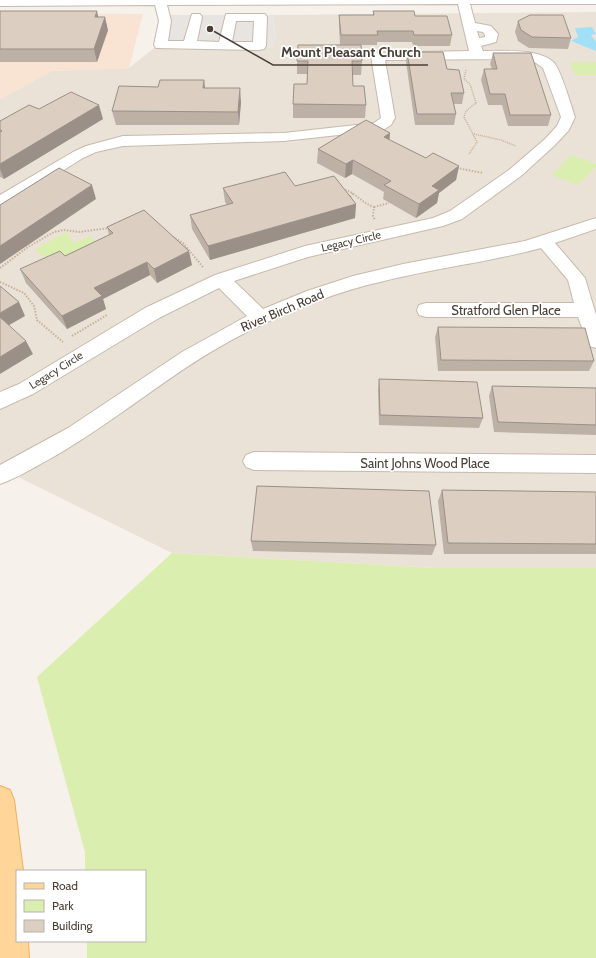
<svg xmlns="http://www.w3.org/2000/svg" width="596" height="958" font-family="Cabin,sans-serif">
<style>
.residential{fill:#ebe2d7}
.commercial{fill:#f9e4d4}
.green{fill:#daeeaf}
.parking{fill:#e7e4e1}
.water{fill:#a2e0f7}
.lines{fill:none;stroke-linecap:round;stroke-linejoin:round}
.minor-casing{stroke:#c6baae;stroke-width:2}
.major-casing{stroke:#efb15f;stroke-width:2}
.path-far1{stroke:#c6b19b;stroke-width:1.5;stroke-dasharray:1 1;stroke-linecap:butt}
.path{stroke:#c6b19b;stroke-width:2;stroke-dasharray:1.5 1.5;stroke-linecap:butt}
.minor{fill:#fff;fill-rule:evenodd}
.major{fill:#ffd59a;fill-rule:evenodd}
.wall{fill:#bdb1a6}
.shaded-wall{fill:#9a9087}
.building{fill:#dccec1;stroke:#9a9087}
.labels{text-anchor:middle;stroke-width:3.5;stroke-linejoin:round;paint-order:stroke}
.far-street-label{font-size:11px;fill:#4b4037;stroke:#fff}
.street-label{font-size:13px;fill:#4b4037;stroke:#fff}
.leader{fill:none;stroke:#4b4037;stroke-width:1.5}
.callout-dot{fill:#4b4037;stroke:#fff;stroke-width:1.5}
.callout-label{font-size:14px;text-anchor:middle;font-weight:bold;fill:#4b4037;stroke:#fff;stroke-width:3.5;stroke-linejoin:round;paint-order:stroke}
</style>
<rect width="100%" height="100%" fill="#f6f1ea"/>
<!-- residential -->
<polygon class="residential" points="596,12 596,568 436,568 172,553 0,468 0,99 52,71 129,68 154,48 274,47 275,15"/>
<!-- commercial -->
<polygon class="commercial" points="0,13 143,14 129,68 52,71 0,99"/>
<!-- green -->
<g class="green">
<polygon points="570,62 596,62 596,75 575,75"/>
<polygon points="571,155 596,164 596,167 577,185 552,175"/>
<polygon points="66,232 73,243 91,236 99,247 55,267 35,249"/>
<polygon points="172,553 436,568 596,568 596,958 87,958 87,941 145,941 145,871 85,871 85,852 37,677"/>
</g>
<!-- parking -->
<polygon class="parking" points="161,15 275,15 274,47 154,48"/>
<!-- water -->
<polygon class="water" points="592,27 596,34 591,35 596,42 596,51 571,41 578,37 575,28"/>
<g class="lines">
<defs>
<g id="minor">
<path d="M0 0H596V4H470L475 23 491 26 498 34 496 42 481 46 483 51C501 51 542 48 555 64 562 74 571 105 575 117L569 130 555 145 521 176 462 219 443 226 308 257 234 281 263 309 307 291 353 276 403 264 525 241 596 218V229L555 243 585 278 596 315V348L589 346 578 317H426L419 315 417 310 419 305 426 303H574L568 280 541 248C489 262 436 268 384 281 335 292 288 311 243 334 174 369 116 422 48 460 33 468 17 478 0 484V465L68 428 182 352 247 316 219 288 159 318 33 394 0 409V392L19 384 145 308 215 275 305 246 433 218 450 211 509 170 545 139 557 126 561 117 543 68 536 63 520 59 385 60 395 118 391 125 383 130 284 141 123 146 96 152 83 158 6 206 0 207V195L73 152 86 146 123 136 284 133 374 123 381 118 371 56 373 53 469 51 458 4 167 5 171 21 168 41H184L192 14H200L202 17 197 41 219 42 226 14H265L267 17 266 46 264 49 259 50 156 48 154 45 159 21 155 5 0 6ZM236 21H254L253 42H232ZM477 31 483 32 485 35V37L479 38Z"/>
<polygon points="254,452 596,455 596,473 254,470 246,467 243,461 246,455"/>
</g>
<polygon id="major" points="0,786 10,790 14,800 23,871 17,871 17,941 28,941 29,958 0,958"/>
</defs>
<!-- minor casing -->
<use href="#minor" class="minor-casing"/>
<!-- major casing -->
<use href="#major" class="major-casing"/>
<!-- path-far1 -->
<g class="path-far1">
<polyline points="466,70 464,79 470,84 476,103 466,111 464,117 477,142 469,154"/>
<polyline points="474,134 501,140 516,146"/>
</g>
<!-- path -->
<g class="path">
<polyline points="457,168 483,173"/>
<path d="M342 189C356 192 361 203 374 207L373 216 375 220"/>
<polyline points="348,199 354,192"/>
<polyline points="374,207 389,203"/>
<polyline points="170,235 183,243 203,267"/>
<polyline points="0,268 28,247 54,232 64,230 79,232 109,228"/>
<polyline points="0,282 24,293 34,306 37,320 63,342"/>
<polyline points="72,336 107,315"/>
</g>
<!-- minor -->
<use href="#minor" class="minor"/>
<!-- major -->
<use href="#major" class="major"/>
</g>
<!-- wall -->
<g class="wall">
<polygon points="0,11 99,17 108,30 97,62 0,62"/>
<polygon points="373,11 415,16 452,35 450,46 413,46 412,42 377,42 377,45 361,45 362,61 361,75 353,75 353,86 366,105 365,118 293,118 293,104 307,84 307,74 297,74 297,61 340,45 339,26 339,15 373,15"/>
<polygon points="518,21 571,38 568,49 529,48 518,41 515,32"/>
<polygon points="407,52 447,69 464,93 462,104 454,104 456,114 454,125 415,125 406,62"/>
<polygon points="493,53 551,115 548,126 508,126 502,105 488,105 481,80 484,69 492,69 490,64"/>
<polygon points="205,88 241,102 239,125 116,125 112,111"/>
<polygon points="39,109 103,119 4,179 0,177 0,121"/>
<polygon points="389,140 426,158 459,166 456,180 439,193 437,203 416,218 383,199 384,192 352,174 345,178 317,163 318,149"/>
<polygon points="295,186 356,204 355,218 210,260 192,229 190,215 227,205 225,202 223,188"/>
<polygon points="107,227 192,265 157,283 150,275 103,299 106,309 67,329 26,283 20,269 65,256 109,235"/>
<polygon points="438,327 594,361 589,371 438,371 435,337"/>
<polygon points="379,379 483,418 479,428 379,425 378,389"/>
<polygon points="492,386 596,388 596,435 494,432 489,396"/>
<polygon points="442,490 596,492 596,554 444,554 438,501"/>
<polygon points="251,541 436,545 432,555 253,551"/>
</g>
<!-- shaded-wall -->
<g class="shaded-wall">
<polygon points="97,11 100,25 95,17"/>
<polygon points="105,17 108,30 97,62 94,49"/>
<polygon points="204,80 206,94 203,88"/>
<polygon points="240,88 241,102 239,125 238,112"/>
<polygon points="99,105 103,119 4,179 0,169 0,164"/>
<polygon points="390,133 389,147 384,137"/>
<polygon points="353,160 352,174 345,178 346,164"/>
<polygon points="459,166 456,180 439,193 437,203 416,218 419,204 432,186"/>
<polygon points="92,185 96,199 0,264 0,246"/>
<polygon points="356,204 355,218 210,260 208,246"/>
<polygon points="189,251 192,265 157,283 154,269"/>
<polygon points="147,262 150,275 103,299 106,309 67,329 62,316 94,288"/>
<polygon points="19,302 25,316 4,328 0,320 0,313"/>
<polygon points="26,341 33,354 0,374 0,357"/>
</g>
<!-- building -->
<g class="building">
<polygon points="0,11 97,11 95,17 105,17 94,49 0,49"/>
<polygon points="373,11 414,11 415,16 447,16 452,35 414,35 413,31 377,31 378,35 341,35 339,15 374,15"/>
<polygon points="530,15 563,15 571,38 532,37 521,30 518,21"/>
<polygon points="298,45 361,45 362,61 352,61 353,86 364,86 366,105 293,104 294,84 307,84 308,61 297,61"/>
<polygon points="407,52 443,52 447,69 459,70 464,93 451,93 456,114 417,114"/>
<polygon points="493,53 531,53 551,115 510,115 505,94 490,94 484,69 497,69"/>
<polygon points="160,80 204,80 203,88 240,88 238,112 112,111 119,86 158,87"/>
<polygon points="71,92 99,105 0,164 0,132 2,131 0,130 0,121 29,105 39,109"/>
<polygon points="366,120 390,133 384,137 426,158 433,153 459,166 432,186 439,190 419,204 384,185 391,181 353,160 346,164 318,149"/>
<polygon points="59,168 92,185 0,246 0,205"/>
<polygon points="285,172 295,186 334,176 356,204 208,246 190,215 233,203 223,188"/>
<polygon points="144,210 189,251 154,269 147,262 94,288 102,296 62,316 20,269 60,251 65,256 113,233 107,227"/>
<polygon points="0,286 19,302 0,313"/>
<polygon points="0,317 26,341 0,357"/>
<polygon points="438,327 585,328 594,361 441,360"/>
<polygon points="379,379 477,382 483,418 380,415"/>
<polygon points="492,386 596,388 596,425 498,422"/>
<polygon points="257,486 429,491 436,545 251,541"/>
<polygon points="442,490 596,492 596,544 448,543"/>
</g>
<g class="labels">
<!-- far-street labels -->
<g class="far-street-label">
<text transform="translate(351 241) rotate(-13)" y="4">Legacy Circle</text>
<text transform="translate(56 370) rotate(-32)" y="4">Legacy Circle</text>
</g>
<!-- street labels -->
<g class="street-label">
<text transform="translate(282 310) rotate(-23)" y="5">River Birch Road</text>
<text x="506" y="315">Stratford Glen Place</text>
<text x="425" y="468">Saint Johns Wood Place</text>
</g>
</g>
<!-- callouts -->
<path class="leader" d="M210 29L273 65H428"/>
<circle class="callout-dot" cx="210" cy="29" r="4"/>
<g class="callout-label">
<text x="351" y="57">Mount Pleasant Church</text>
</g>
<!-- legend -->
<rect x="16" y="870" width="130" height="72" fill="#ffffff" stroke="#b7b3af"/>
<rect x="24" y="883" width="20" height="6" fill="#ffd59a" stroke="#b7b3af"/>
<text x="52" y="890" font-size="12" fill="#4b4037">Road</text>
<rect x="24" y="900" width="20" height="12" fill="#daeeaf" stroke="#b7b3af"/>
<text x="52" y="910" font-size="12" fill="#4b4037">Park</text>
<rect x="24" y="920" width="20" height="12" fill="#dccec1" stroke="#b7b3af"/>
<text x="52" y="930" font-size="12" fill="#4b4037">Building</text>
</svg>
